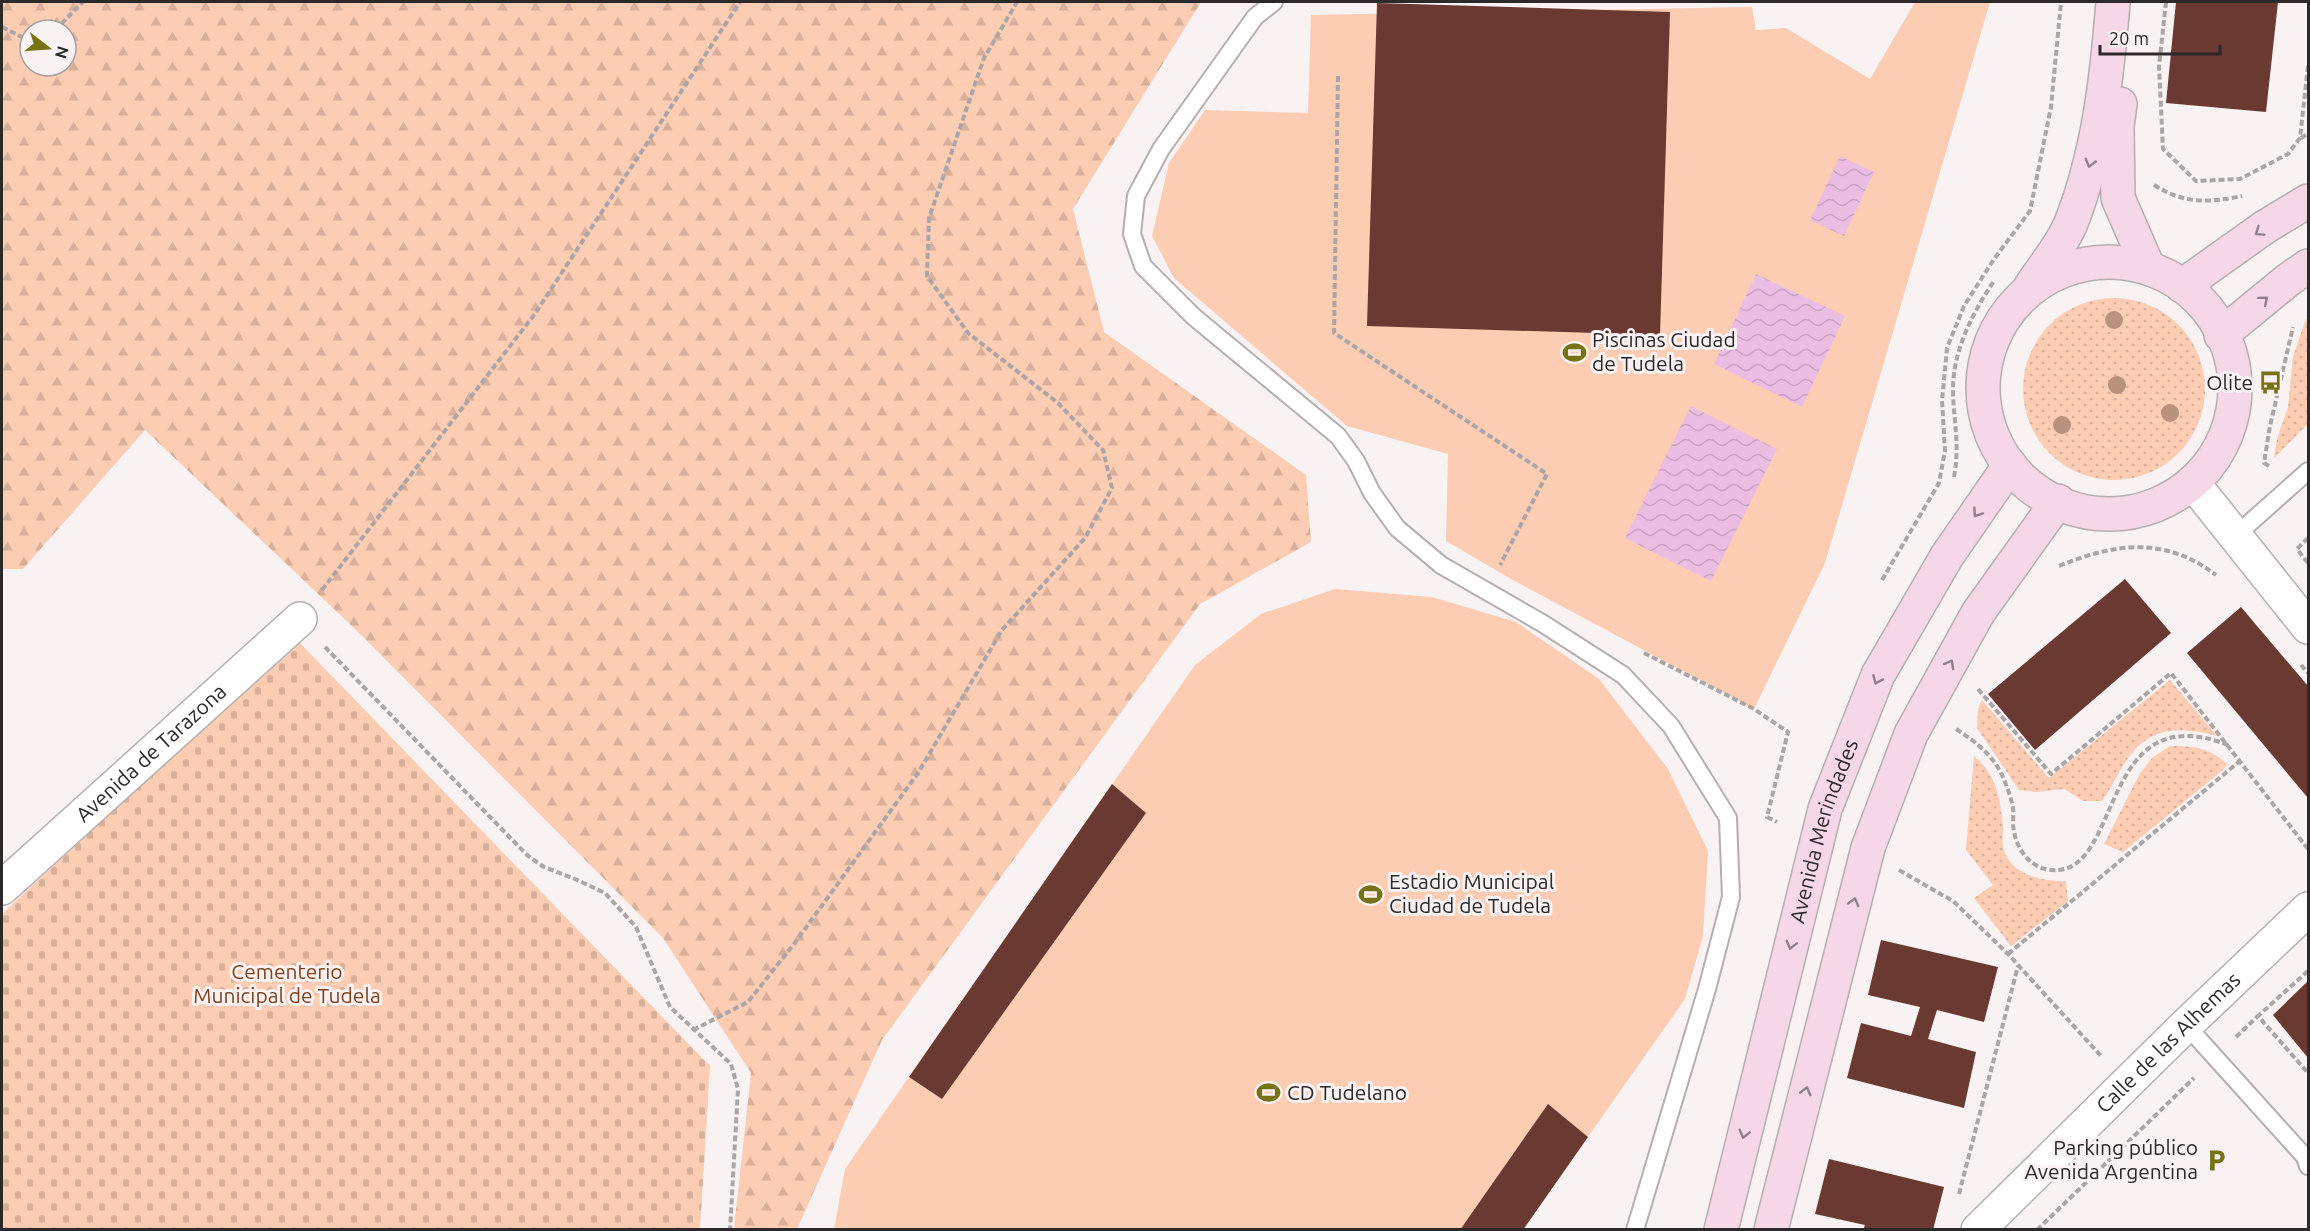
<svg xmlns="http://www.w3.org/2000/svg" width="2310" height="1231" font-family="Ubuntu,sans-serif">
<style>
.grass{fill:url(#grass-dots)}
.forest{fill:url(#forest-firs);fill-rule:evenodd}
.cemetery{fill:url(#cemetery-stones)}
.pitch{fill:#fcccb3}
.water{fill:url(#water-waves)}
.building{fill:#6a3931}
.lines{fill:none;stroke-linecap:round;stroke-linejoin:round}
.lane-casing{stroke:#b5afb0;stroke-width:20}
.street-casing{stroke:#b5afb0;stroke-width:36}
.secondary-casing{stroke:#b5afb0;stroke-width:36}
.path{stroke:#aaa5a6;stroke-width:4;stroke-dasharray:6 3;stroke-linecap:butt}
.lane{stroke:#fff;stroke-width:16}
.street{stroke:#fff;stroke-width:33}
.secondary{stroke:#f6d7e6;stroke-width:33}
.tree{fill:#b8927d}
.oneway{stroke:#908088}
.labels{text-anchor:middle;stroke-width:6;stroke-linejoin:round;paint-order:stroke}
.poi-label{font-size:21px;fill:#2b2929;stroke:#f8f2f3;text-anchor:start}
.street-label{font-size:21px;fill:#2b2929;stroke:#f8f2f3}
.park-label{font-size:21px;fill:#83431d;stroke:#f8f2f3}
</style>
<defs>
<pattern id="grass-dots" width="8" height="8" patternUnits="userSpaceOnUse" patternTransform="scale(1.5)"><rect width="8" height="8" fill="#fcccb3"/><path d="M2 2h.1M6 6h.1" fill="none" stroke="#d8af9a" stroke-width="1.8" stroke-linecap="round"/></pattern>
<pattern id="forest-firs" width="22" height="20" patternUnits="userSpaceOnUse" patternTransform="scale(1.5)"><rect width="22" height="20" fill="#fcccb3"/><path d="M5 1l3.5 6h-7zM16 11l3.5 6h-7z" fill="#d8af9a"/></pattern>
<pattern id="cemetery-stones" width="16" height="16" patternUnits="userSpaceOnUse" patternTransform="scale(1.5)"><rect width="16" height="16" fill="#fcccb3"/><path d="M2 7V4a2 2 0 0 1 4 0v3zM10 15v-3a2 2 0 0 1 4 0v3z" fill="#d8af9a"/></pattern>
<pattern id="water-waves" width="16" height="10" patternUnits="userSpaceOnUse" patternTransform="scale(1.5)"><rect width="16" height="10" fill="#ebbde3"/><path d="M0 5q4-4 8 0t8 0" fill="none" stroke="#caa2c3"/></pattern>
</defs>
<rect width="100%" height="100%" fill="#f8f2f3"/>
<!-- grass -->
<g class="grass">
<circle cx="2114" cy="389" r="91"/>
<polygon points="2308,317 2308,424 2274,458 2277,439 2288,407 2293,357 2305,321"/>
<path d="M2170 680 2217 736C2180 726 2149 726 2126 761 2117 774 2112 788 2102 801H2083L2064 789 2036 792 2019 790 1977 728 1978 709 1982 700 2049 778Z"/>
<path d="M2170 746C2194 746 2208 747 2227 764L2224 769 2123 852 2104 844 2139 775 2152 758Z"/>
<path d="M1974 756C1996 773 2001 801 2003 827 2003 833 2002 840 2003 846 2008 874 2042 882 2066 881L2068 901 2011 946 1974 898 1993 885 1966 850Z"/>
</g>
<!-- forest -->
<path class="forest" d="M2 2H1201L1073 209 1104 332 1306 475 1311 542 1200 604 882 1040 797 1229H734L751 1073 663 938 356 630 145 430 23 569H2ZM30 30H66V66H30Z"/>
<!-- cemetery -->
<polygon class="cemetery" points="296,639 710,1066 700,1229 2,1230 2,914"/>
<!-- pitch -->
<g class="pitch">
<polygon points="1915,2 1990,2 1825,563 1754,709 1513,580 1446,541 1448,454 1347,426 1174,278 1152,236 1169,163 1205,110 1308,113 1311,15 1752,7 1756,30 1786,28 1870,79"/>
<polygon points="1335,589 1432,597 1516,622 1599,679 1668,769 1708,851 1703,936 1685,999 1523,1229 834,1230 845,1169 1195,665 1261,614"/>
</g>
<!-- water -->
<g class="water">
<polygon points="1840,156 1874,172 1844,236 1810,220"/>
<polygon points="1756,274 1845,316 1802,407 1714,364"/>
<polygon points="1691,406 1777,449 1711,581 1625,538"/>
</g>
<!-- building -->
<g class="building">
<polygon points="2176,2 2278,2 2266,112 2166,103"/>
<polygon points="1377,3 1670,12 1660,335 1367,326"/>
<polygon points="2125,579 2171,633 2035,750 1988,694"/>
<polygon points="2241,607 2308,686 2308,798 2187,653"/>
<polygon points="1112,784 1146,813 942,1099 909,1077"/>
<polygon points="1881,940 1998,967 1984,1022 1937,1010 1928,1039 1976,1052 1964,1108 1847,1078 1861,1023 1911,1036 1920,1007 1868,995"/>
<polygon points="2308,981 2308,1058 2273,1015"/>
<polygon points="1548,1104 1588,1137 1523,1230 1460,1230"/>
<polygon points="1829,1159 1944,1187 1933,1230 1863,1230 1865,1225 1815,1214"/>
</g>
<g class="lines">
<defs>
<g id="lane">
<polyline points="1274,2 1255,17 1161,149 1136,196 1132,234 1143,266 1194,317 1338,436 1356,461 1372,493 1397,528 1441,565 1542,623 1623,675 1671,726 1728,818 1731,897 1707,989 1635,1230"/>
<polyline points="2235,536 2308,471"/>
<polyline points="2186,1025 2305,1157 2308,1166"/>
</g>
<g id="street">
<polyline points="2193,483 2308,627"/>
<path id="s1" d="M2 888 300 619"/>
<path id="s2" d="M1978 1230 2186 1025 2308 909"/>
</g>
<g id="secondary">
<polyline points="2120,104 2117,126 2118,198 2148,267"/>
<circle cx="2109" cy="388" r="126"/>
<path d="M2031 286C2044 266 2062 245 2071 223 2099 152 2107 77 2113 2"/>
<polyline points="2182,286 2265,227 2308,201"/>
<polyline points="2221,335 2288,280 2308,266"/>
<path id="s3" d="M1721 1230 1825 809 1878 675 1947 556 2010 465"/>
<polyline points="1771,1230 1868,848 1911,734 1978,613 2058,501"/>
</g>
</defs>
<!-- lane casing -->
<use href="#lane" class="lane-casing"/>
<!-- street casing -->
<use href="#street" class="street-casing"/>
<!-- secondary casing -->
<use href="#secondary" class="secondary-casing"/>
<!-- path -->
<g class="path">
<polyline points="2166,2 2159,66 2163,149 2196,181 2240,179 2288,154 2300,138 2308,66"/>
<polyline points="2,27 30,41"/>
<polyline points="55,30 83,2"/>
<polyline points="1338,76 1334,333 1547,474 1500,565"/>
<polyline points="2301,138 2308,134"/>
<path d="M2154 185C2184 204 2208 203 2242 196"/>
<polyline points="2269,466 2264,463 2270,426 2293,327"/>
<path d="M1954 477C1960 445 1954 424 1953 393 1952 352 1972 314 1994 281"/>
<polyline points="2308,538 2297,549 2308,563"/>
<path d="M2059 566C2115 543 2165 536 2216 575"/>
<polyline points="1882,580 1939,483 1945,451 1942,401 1947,348 1964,306 1994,259 2030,211 2051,107 2061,2"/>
<polyline points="322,590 534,315 740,2"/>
<polyline points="325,647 527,855 544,867 575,879 605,893 636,927 670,1007 731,1064 738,1089 730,1230"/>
<polyline points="1644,653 1754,709 1788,732 1767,817 1777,822"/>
<polyline points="2301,665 2308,673"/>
<polyline points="1978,689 2051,774 2171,673 2308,849"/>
<path d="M1956 729C1976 742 1993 755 2003 777 2007 787 2011 797 2013 808 2014 815 2012 823 2014 831 2017 850 2031 869 2052 870 2124 876 2097 694 2228 745"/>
<polyline points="1899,870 1953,901 2008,954 2102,1057"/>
<polyline points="2008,954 2240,761"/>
<polyline points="2308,971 2258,1016 2308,1073"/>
<polyline points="693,1030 748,1002 794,944 918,773 1002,630 1085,538 1112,488 1103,450 1058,403 968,333 927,276 929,218 984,58 1017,2"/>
<polyline points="2236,1037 2258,1016"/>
<polyline points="1959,1194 2018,966"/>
<polyline points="2037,1230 2194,1078"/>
</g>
<!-- lane -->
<use href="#lane" class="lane"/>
<!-- street -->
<use href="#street" class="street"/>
<!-- secondary -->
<use href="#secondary" class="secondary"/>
</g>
<!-- trees -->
<g class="tree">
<circle cx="2114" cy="320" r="9"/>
<circle cx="2117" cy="385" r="9"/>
<circle cx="2170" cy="413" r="9"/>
<circle cx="2062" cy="425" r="9"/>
</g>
<!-- one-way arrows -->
<defs><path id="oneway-chevron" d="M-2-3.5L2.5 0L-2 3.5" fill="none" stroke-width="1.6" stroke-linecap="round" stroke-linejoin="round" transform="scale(1.5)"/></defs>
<g class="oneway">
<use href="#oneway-chevron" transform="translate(2090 163) rotate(105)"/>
<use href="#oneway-chevron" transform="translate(2259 232) rotate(145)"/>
<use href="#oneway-chevron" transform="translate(2264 300) rotate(-40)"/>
<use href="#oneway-chevron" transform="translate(1977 513) rotate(124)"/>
<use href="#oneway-chevron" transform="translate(1950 664) rotate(-61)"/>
<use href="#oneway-chevron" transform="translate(1877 680) rotate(114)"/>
<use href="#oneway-chevron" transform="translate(1854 902) rotate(-75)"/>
<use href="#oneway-chevron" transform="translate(1791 945) rotate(104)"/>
<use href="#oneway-chevron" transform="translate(1806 1091) rotate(-76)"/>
<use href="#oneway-chevron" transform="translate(1744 1134) rotate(104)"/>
</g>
<!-- icons -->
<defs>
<symbol id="stadium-bare" viewBox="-9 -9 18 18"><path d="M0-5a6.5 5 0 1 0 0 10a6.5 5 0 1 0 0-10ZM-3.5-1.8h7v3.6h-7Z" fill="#777215" stroke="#f8f2f3" stroke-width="2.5" paint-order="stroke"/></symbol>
<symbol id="bus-bare" viewBox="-9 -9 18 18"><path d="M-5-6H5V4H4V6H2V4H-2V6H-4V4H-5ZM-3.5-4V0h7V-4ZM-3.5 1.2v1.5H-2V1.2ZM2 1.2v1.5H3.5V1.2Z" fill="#777215" stroke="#f8f2f3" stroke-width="2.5" paint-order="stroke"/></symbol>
<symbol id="parking-bare" viewBox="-9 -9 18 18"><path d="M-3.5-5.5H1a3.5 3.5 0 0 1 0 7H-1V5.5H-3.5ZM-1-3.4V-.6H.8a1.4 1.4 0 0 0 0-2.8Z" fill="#777215" stroke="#f8f2f3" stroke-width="2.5" paint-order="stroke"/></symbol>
</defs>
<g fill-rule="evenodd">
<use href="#stadium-bare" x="1558" y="336" width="33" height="33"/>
<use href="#bus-bare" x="2254" y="366" width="33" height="33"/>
<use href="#stadium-bare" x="1354" y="878" width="33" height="33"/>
<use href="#stadium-bare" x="1252" y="1076" width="33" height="33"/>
<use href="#parking-bare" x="2200" y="1144" width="33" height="33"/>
</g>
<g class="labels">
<!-- poi labels -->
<g class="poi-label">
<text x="1592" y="347">Piscinas Ciudad<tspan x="1592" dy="24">de Tudela</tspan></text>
<text x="2253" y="390" text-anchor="end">Olite</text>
<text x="1389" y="889">Estadio Municipal<tspan x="1389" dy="24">Ciudad de Tudela</tspan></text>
<text x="1287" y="1100">CD Tudelano</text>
<text x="2198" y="1155" text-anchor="end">Parking público<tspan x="2198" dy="24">Avenida Argentina</tspan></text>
</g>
<!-- street labels -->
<g class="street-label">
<text dy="7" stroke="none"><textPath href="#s1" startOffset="201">Avenida de Tarazona</textPath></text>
<text dy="7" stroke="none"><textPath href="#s3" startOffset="412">Avenida Merindades</textPath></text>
<text dy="7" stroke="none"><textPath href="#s2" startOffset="267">Calle de las Alhemas</textPath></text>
</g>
<!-- park labels -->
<g class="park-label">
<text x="287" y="979">Cementerio<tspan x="287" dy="24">Municipal de Tudela</tspan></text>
</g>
</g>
<!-- border -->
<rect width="2310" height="1231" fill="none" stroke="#2b2929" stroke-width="6"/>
<!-- north arrow -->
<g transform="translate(48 48) rotate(107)"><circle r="28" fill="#f8f2f3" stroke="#a6a2a2" stroke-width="1.5"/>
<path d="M0-4.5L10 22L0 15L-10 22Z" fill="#777215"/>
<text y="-9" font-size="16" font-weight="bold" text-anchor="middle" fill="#2b2929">N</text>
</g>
<!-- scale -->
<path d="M2100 45v9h120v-9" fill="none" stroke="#2b2929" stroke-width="3"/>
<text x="2109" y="45" font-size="18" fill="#2b2929" stroke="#f8f2f3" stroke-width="4.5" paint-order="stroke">20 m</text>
</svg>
